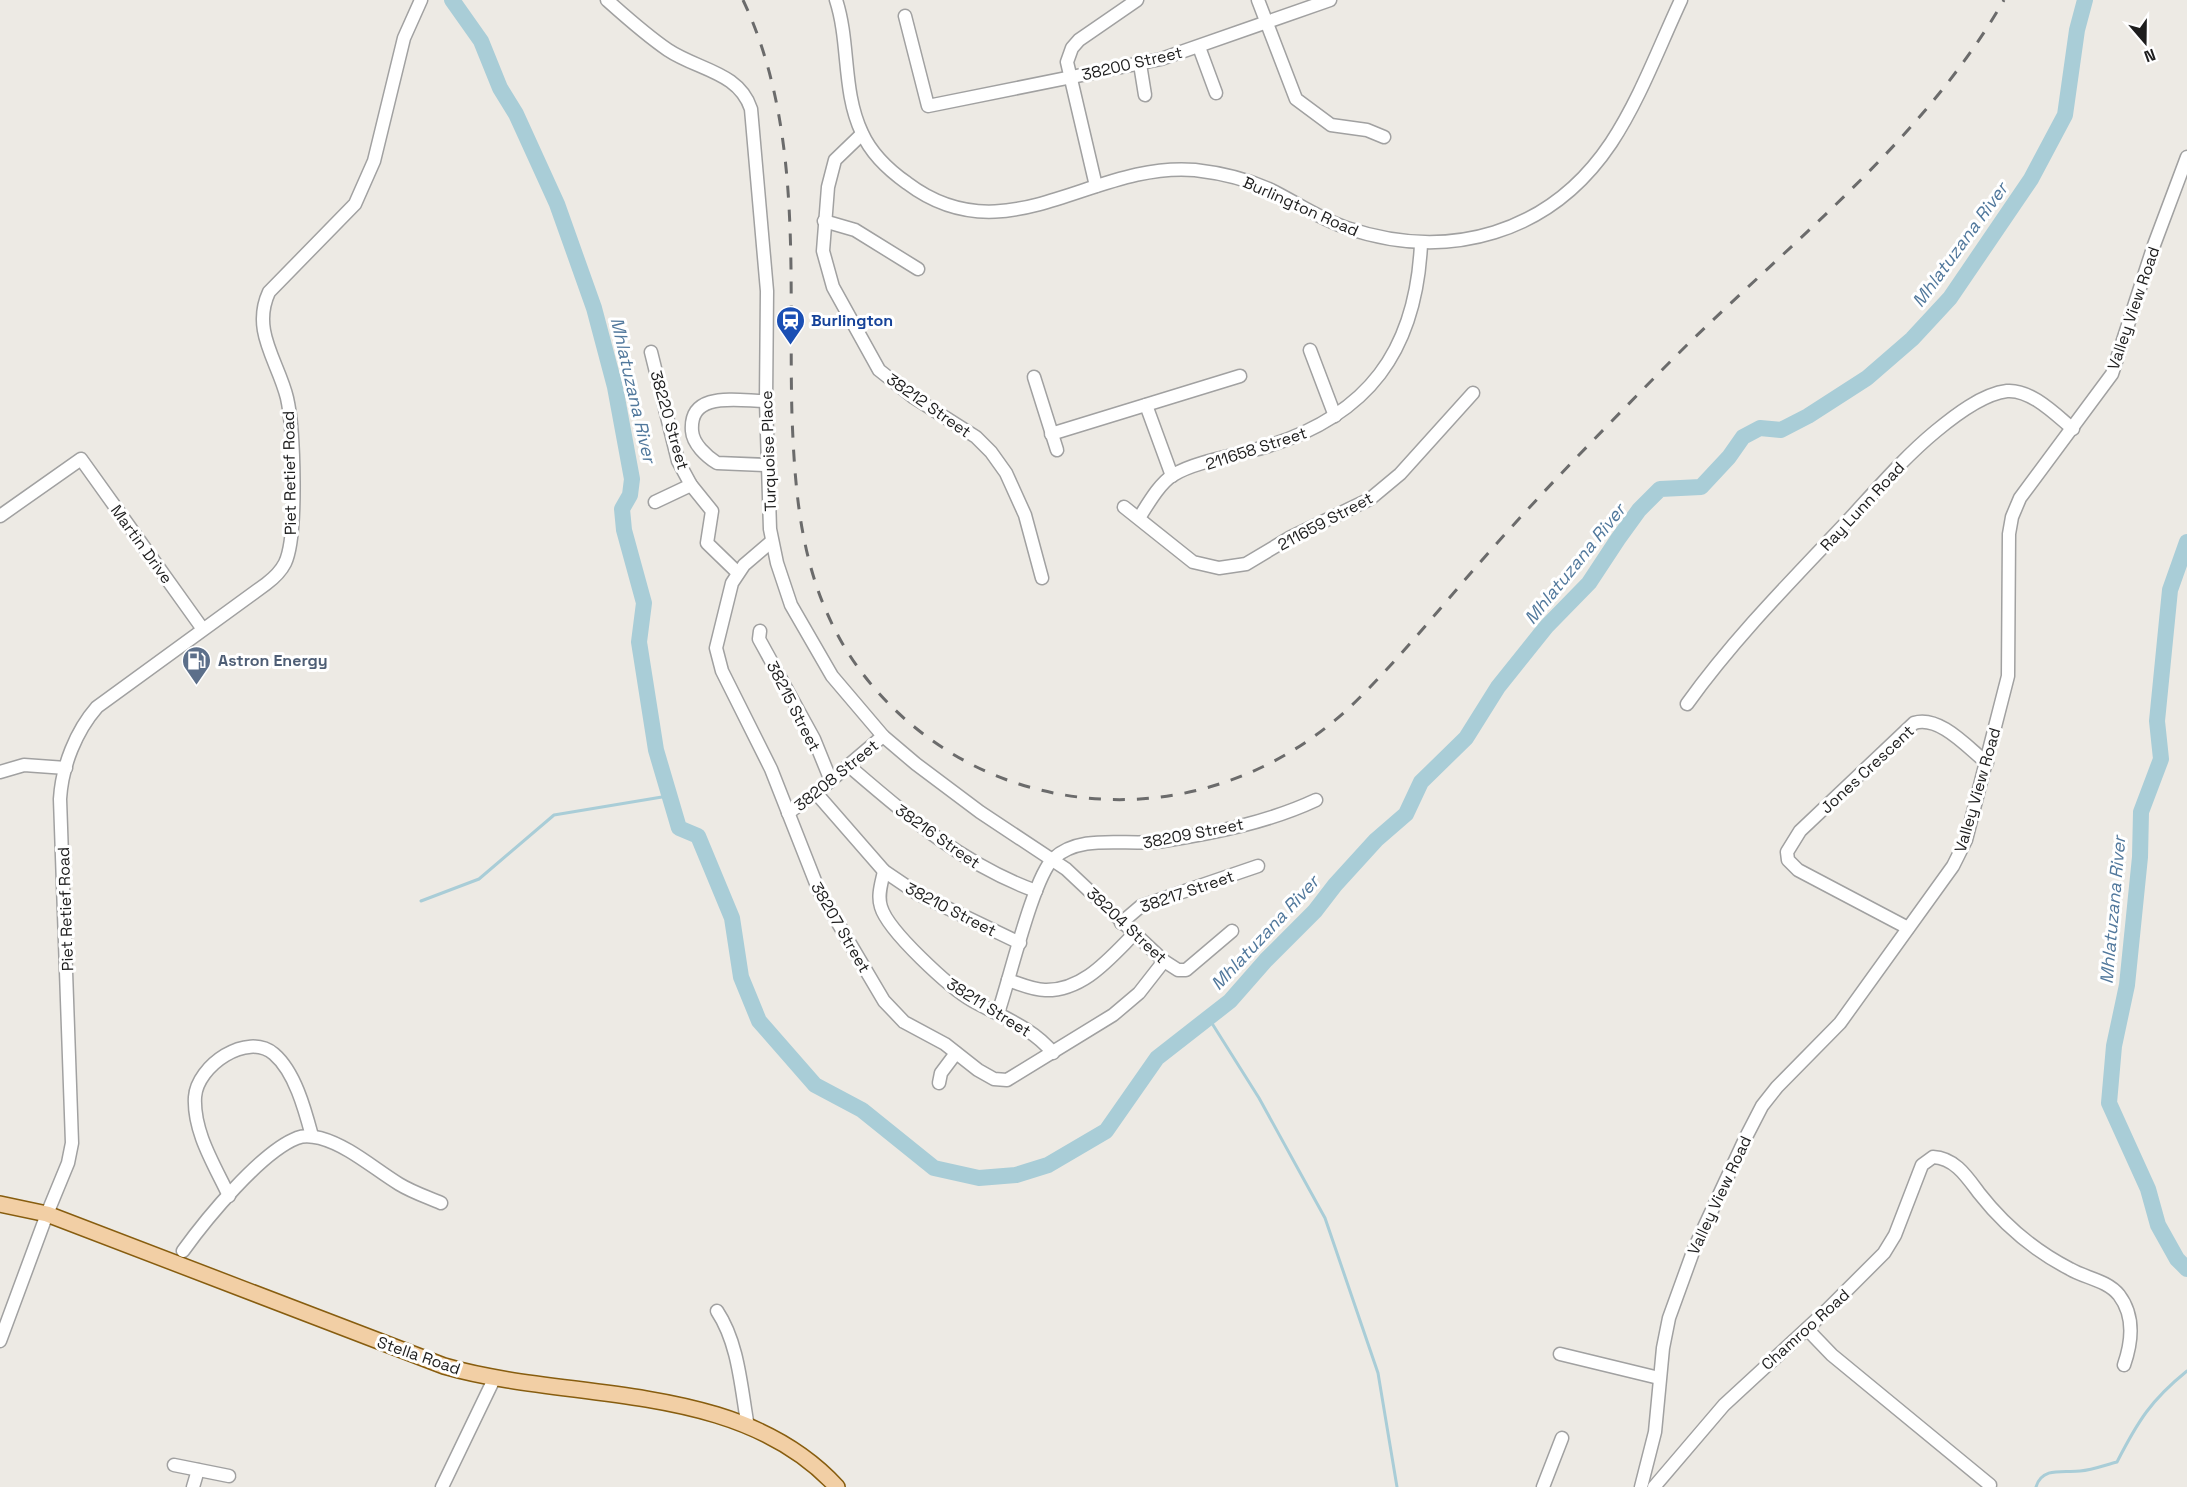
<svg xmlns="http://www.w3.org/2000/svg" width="2187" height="1487" font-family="'Space Grotesk',sans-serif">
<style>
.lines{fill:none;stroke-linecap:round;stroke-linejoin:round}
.stream{stroke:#a9cdd7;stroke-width:3}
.river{stroke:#a9cdd7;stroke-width:16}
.minor-casing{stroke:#a1a1a1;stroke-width:15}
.major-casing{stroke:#875d0f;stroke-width:18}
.minor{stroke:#fff;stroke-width:12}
.major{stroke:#f2cfa5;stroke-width:15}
.rail{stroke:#6b6b6b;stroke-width:3;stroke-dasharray:12 12;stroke-linecap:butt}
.labels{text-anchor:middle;stroke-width:6;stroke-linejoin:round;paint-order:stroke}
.street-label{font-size:16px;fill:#1d1d1d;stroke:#fff}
.transit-label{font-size:16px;font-weight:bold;fill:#164399;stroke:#fff;text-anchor:start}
.service-label{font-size:16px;font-weight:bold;fill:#4e5e75;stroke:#fff;text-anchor:start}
.water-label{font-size:18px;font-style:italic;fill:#51789c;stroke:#fff}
</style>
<rect width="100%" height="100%" fill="#edeae4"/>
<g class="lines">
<!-- stream -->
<g class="stream">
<polyline points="421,901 479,879 554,815 668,796"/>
<polyline points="1208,1017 1259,1098 1325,1218 1378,1373 1397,1487"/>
<path d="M2036 1487C2042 1466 2065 1473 2080 1471 2093 1470 2105 1465 2117 1462 2138 1421 2151 1400 2187 1371"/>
</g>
<!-- river -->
<g class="river">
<polyline points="452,0 481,41 500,88 516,114 557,204 594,308 615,387 632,479 630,495 622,509 624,530 644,603 639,642 656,750 679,828 698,836 732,918 741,977 759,1021 815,1085 862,1110 934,1168 979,1178 1016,1175 1048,1165 1106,1131 1157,1058 1230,1001 1266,960 1315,911 1335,885 1376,840 1406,814 1421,782 1466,738 1498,687 1546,627 1589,583 1618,539 1639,510 1660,489 1701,487 1729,457 1743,437 1760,428 1781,430 1808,416 1867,378 1912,339 1950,298 2031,179 2065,115 2077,30 2085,0"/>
<polyline points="2187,542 2170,590 2157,721 2161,759 2141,812 2140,857 2127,985 2114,1046 2109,1103 2148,1189 2158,1225 2177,1259 2187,1269"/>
</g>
<defs>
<g id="minor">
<path d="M607 0C626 17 646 35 668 50 698 70 739 72 751 109L767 291 766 401 770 529 777 563 791 605 832 676 883 736 916 764 980 812 1066 869 1164 961 1178 970H1186L1232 931"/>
<path d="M836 0C850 43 842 91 862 133 871 153 890 171 907 183 1006 258 1092 161 1195 170 1221 173 1247 179 1271 190 1297 203 1320 219 1347 228 1449 262 1550 234 1611 143 1640 99 1659 47 1681 0"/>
<polyline points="1258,0 1296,99 1331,125 1367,130 1384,137"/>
<polyline points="905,16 928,106 1161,59 1330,0"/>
<polyline points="1199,47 1216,93"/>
<polyline points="1140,64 1145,95"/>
<polyline points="862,134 835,160 828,187 823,251 833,287 879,370 913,397 976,437 991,452 1006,473 1025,515 1042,578"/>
<polyline points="1096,186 1067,62 1072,48 1079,40 1137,0"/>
<polyline points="824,221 855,230 918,269"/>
<polyline points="1310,350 1335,416"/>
<polyline points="651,352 678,461 691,485 712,511 707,543 738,573"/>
<polyline points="1034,377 1057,450"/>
<path d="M766 401C738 401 689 390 692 431 693 444 706 456 717 463L767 465"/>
<polyline points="1146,405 1172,476"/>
<polyline points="1051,434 1240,376"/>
<polyline points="655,502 691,485"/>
<polyline points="1124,507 1193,562 1219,568 1246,564 1291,537 1370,499 1400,474 1473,393"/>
<polyline points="0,516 81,459 202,628"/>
<path d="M1139 518C1148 504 1159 484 1173 475 1196 461 1238 455 1265 447 1368 416 1416 351 1421 244"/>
<polyline points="772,541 744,565 732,583 716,648 722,671 771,769 819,891 884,1001 904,1022 945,1044 978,1070 994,1079 1007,1080 1113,1015 1139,993 1164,961"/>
<polyline points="760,631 759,639 814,739 831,781"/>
<path d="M1687 704C1733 640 1789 583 1843 526 1873 494 1902 459 1936 431 1954 416 1982 394 2007 391 2031 389 2056 415 2073 429"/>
<path d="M849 766C907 816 963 865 1036 891"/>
<polyline points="0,772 24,765 66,768"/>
<polyline points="816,793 884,871 918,894 1020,943"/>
<polyline points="788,813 816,793 883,736"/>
<path d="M884 871C882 882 877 895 881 907 888 931 950 988 973 1001 1000 1016 1033 1028 1053 1053"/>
<polyline points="1121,923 1141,906 1258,866"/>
<path d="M1908 928 1798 870 1788 860 1787 852 1800 831 1914 723C1940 715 1968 748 1987 763"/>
<path d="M1008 980C1020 984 1033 990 1045 990 1083 991 1109 959 1134 934"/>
<path d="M998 1013C1009 982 1033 878 1053 859 1081 832 1129 847 1163 841 1215 833 1269 822 1316 800"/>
<polyline points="939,1083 941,1073 956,1053"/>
<path d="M229 1196C215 1166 193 1132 195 1097 197 1066 247 1031 274 1054 295 1072 305 1110 312 1136"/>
<path d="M183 1251C206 1219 261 1152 297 1138 304 1135 312 1136 320 1138 349 1146 373 1168 399 1184 412 1192 427 1197 441 1203"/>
<path d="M717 1311C739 1344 741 1389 748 1427"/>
<polyline points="1807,1329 1832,1355 1990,1485"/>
<path d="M0 1341 47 1214 68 1163 72 1143 60 799C62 766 76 731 97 707L266 584C274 578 281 571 285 563 298 536 294 428 287 398 278 361 251 331 269 292L355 204 374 161 404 38 421 0"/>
<polyline points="1560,1354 1659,1378"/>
<polyline points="174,1465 229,1476"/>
<polyline points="193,1487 198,1470"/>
<polyline points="442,1487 495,1377"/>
<polyline points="1543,1487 1562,1438"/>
<polyline points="1641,1487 1655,1432 1663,1348 1669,1318 1694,1249 1746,1137 1762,1106 1777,1087 1840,1023 1953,866 1966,840 2008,676 2009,534 2012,517 2020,498 2112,374 2154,245 2187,157"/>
<path d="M1654 1487 1724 1405 1827 1310 1884 1253 1895 1235 1922 1165 1933 1157C1955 1158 1967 1177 1979 1193 2004 1225 2033 1250 2070 1269 2085 1278 2107 1280 2119 1295 2135 1316 2132 1342 2124 1365"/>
</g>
<path id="major" d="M0 1204 47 1214 444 1366C572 1403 738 1379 837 1487"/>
</defs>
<!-- minor casing -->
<use href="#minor" class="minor-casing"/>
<!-- major casing -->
<use href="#major" class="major-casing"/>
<!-- minor -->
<use href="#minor" class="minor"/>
<!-- major -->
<use href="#major" class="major"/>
<!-- rail -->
<path class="rail" d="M743 0C804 129 788 277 792 416 795 495 801 570 841 641 879 708 946 761 1019 784 1136 821 1259 791 1349 708 1397 662 1439 609 1483 559 1539 495 1599 434 1658 374 1777 252 1918 149 2004 0"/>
</g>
<!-- icons -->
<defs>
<symbol id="station-pin" viewBox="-11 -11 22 30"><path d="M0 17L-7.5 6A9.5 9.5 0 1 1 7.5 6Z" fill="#1a4fb4" stroke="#fff"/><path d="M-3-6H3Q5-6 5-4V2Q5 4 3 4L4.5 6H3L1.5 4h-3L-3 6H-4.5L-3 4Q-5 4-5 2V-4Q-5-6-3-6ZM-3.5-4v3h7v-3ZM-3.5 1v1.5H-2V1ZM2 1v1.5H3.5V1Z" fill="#fff"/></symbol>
<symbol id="fuel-pin" viewBox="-11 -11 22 30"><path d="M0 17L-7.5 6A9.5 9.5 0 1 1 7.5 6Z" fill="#5c6f8a" stroke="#fff"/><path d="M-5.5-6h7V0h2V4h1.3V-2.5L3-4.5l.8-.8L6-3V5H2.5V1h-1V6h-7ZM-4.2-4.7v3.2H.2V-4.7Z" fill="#fff"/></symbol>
</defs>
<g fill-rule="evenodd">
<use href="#station-pin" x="774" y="304" width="33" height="45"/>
<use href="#fuel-pin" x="180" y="644" width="33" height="45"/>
</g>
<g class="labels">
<!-- street labels -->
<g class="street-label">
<text transform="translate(1132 63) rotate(-13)" y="6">38200 Street</text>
<text transform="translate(1301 206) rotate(24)" y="6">Burlington Road</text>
<text transform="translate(2133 308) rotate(-71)" y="6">Valley View Road</text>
<text transform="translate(929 405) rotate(35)" y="6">38212 Street</text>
<text transform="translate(670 420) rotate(74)" y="6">38220 Street</text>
<text transform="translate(1256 448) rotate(-18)" y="6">211658 Street</text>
<text transform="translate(768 451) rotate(-92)" y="6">Turquoise Place</text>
<text transform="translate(289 473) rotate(-91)" y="6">Piet Retief Road</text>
<text transform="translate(1862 506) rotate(-47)" y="6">Ray Lunn Road</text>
<text transform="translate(1325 521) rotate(-28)" y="6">211659 Street</text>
<text transform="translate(142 544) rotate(54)" y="6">Martin Drive</text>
<text transform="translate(794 706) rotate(63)" y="6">38215 Street</text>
<text transform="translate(1867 769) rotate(-43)" y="6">Jones Crescent</text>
<text transform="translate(836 775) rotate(-39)" y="6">38208 Street</text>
<text transform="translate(1977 790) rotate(-74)" y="6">Valley View Road</text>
<text transform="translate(1193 833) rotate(-11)" y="6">38209 Street</text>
<text transform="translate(938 836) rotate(35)" y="6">38216 Street</text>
<text transform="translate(1187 891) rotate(-19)" y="6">38217 Street</text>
<text transform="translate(65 909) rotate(-92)" y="6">Piet Retief Road</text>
<text transform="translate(951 909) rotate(27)" y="6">38210 Street</text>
<text transform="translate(1127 925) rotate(43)" y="6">38204 Street</text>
<text transform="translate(841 927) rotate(60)" y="6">38207 Street</text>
<text transform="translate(989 1007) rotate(32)" y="6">38211 Street</text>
<text transform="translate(1719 1195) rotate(-65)" y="6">Valley View Road</text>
<text transform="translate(1805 1329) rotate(-42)" y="6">Chamroo Road</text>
<text transform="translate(419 1355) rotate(19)" y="6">Stella Road</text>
</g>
<!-- transit labels -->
<g class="transit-label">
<text x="811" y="326">Burlington</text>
</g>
<!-- service labels -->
<g class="service-label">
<text x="218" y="666">Astron Energy</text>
</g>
<!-- water labels -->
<g class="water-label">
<text transform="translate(1960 245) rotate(-54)" y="6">Mhlatuzana River</text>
<text transform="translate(633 390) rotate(77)" y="6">Mhlatuzana River</text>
<text transform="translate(1575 564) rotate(-51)" y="6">Mhlatuzana River</text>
<text transform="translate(2113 910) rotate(-85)" y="6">Mhlatuzana River</text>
<text transform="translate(1265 933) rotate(-47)" y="6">Mhlatuzana River</text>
</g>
</g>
<!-- north arrow -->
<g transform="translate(2145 42) rotate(160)" stroke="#ffffff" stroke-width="4.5" paint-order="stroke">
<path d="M0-4.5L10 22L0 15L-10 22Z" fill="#1d1d1d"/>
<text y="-9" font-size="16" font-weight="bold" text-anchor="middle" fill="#1d1d1d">N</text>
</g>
</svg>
